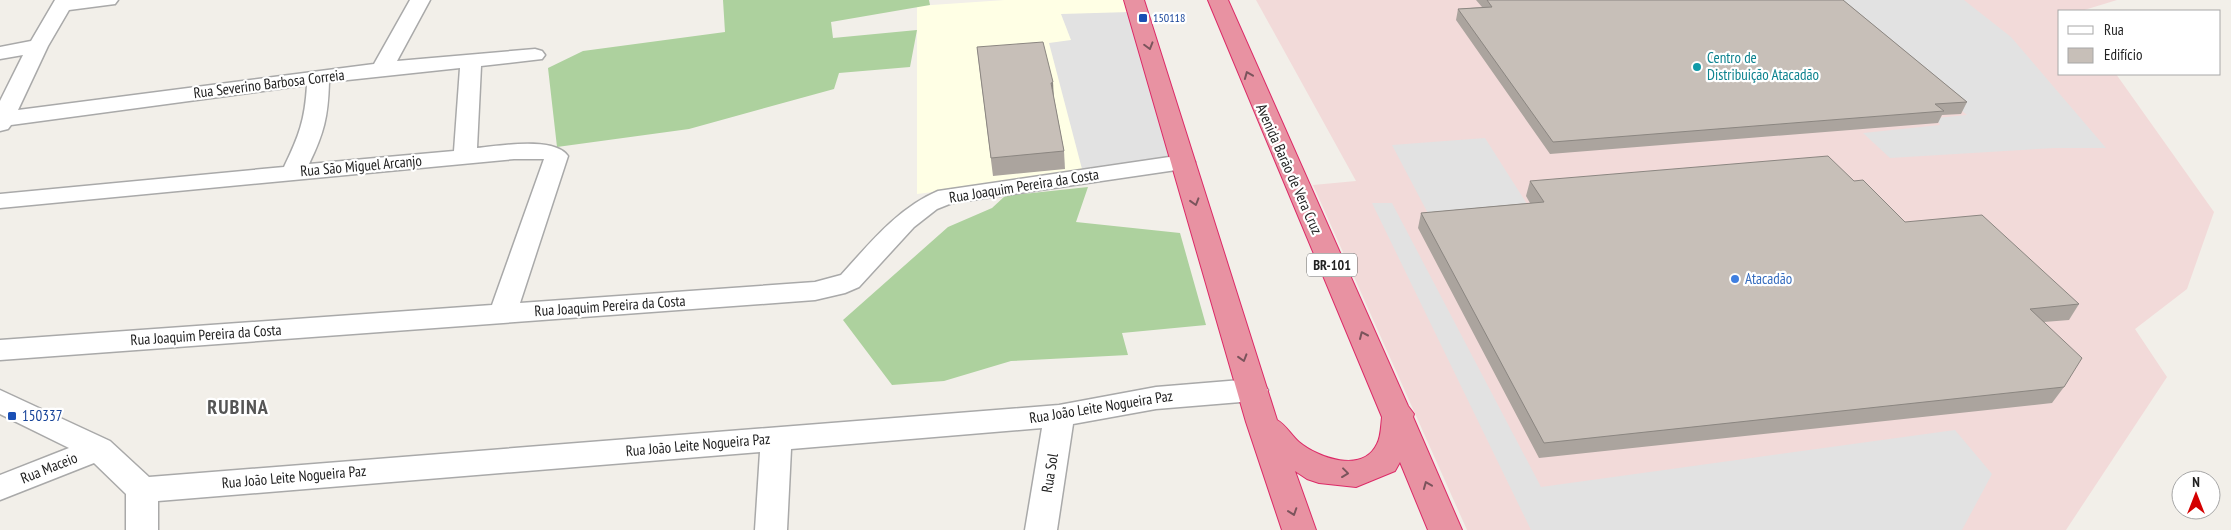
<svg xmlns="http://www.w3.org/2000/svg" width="2231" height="530" font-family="'PT Sans Narrow',sans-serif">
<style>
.commercial{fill:#f2dad9}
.education{fill:#ffffe5}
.forest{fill:#add19e}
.parking{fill:#e2e2e2}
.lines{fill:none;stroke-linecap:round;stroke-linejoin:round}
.street-casing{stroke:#a9a9a9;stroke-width:3}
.highway-casing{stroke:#dc2a67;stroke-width:2}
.street{fill:#fff;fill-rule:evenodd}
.highway{fill:#e892a2;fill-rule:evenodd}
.wall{fill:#aba49e}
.shaded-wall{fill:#8b8681}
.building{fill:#c7bfb8;stroke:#8b8681}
.oneway{stroke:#7b545c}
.transit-dot{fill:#1a4fb4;stroke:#fff;stroke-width:2}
.culture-dot{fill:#0f9aa8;stroke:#fff;stroke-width:2}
.shop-dot{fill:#3f7fe0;stroke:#fff;stroke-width:2}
.labels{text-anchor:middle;stroke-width:4.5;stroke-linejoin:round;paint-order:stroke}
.far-transit-label{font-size:12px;fill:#164399;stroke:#fff;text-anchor:start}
.shield{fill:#fff;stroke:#646464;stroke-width:1}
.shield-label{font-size:14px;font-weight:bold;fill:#222}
.culture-label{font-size:15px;fill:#0d838f;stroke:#fff;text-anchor:start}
.street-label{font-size:15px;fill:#222;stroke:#fff}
.shop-label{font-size:15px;fill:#366cbe;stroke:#fff;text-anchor:start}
.transit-label{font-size:15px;fill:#164399;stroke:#fff;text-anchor:start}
.district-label{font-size:20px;font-weight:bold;letter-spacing:1px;fill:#555;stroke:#fff}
</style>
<rect width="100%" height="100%" fill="#f2efe9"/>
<!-- commercial -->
<polygon class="commercial" points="1256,0 2117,0 2081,11 2060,11 2060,74 2116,74 2214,212 2187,289 2135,329 2167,377 2066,530 1467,530 1313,185 1356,181"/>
<!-- education -->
<polygon class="education" points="1005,0 1135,0 1182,161 917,194 917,6"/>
<!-- forest -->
<g class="forest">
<polygon points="723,0 929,0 930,5 831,22 833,38 917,30 910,67 839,73 834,89 689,129 557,147 548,68 583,51 725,32"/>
<polygon points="1088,187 1076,222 1180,233 1206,325 1122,333 1128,355 1011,361 944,381 892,385 843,320 948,227 992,208 1005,196"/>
</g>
<!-- parking -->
<g class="parking">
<polygon points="1830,0 1964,0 2011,37 2106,148 2054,148 1890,158 1863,133 1940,125 1936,118 1967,115"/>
<polygon points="1130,12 1182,161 1082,169 1049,43 1071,40 1061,14"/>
<polygon points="1485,138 1532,212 1432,221 1392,145"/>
<polygon points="1372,203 1392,203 1541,487 1955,430 1992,474 1962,530 1531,530"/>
</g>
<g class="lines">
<defs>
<g id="street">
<path d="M55 0H118L115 4 69 10 48 46 18 110 374 64 410 0H430L397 61 535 49 542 51 545 55 542 59 481 66 477 148C499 146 554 136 568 156L520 303 815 282 841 275C870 243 898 208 938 191L1183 155 1191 157 1195 162 1191 167 1183 169 952 203 937 209 914 227 859 287 845 293 815 300 0 360V340L492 305 544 159H514L0 208V194L284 167C299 136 305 120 307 85L11 125 8 129 0 131V101L23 55 0 59V47L31 41ZM460 68 454 151 309 164C324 133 328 117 329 82Z"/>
<polygon points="1253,379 1263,383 1268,390 1263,397 1253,401 1156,409 1073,424 1057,530 1025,530 1042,428 791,449 787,530 755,530 760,452 158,501 158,530 126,530 126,494 94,463 0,500 0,475 69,448 0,414 0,390 110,441 149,477 1059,405 1156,387"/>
</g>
<path id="highway" d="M1124 0H1144L1277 420C1286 425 1291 435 1299 442 1318 458 1363 474 1377 444 1381 437 1381 426 1382 417L1208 0H1228L1408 406 1414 414 1413 417 1462 530H1428L1400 462 1395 471 1356 487 1319 483 1307 479 1295 471 1316 530H1282L1246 422Z"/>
</defs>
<!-- street casing -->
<use href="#street" class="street-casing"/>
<!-- highway casing -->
<use href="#highway" class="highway-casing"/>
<!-- street -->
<use href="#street" class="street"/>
<!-- highway -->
<use href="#highway" class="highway"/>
</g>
<!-- wall -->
<g class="wall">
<polygon points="1476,0 1843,0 1967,102 1961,114 1942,115 1938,123 1550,154 1456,20 1458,9 1482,7"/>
<polygon points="977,47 1054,98 1064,151 1065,169 993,176 979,65"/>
<polygon points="1530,181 1854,181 1905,222 2079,304 2069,320 2044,322 2064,387 2052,403 1539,458 1418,228 1421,213 1530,203 1526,196"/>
</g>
<!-- shaded-wall -->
<polygon class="shaded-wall" points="1053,82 1054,100 1051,83"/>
<!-- building -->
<g class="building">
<polygon points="1487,0 1843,0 1967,102 1935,104 1944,111 1553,142 1458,9 1492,7"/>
<polygon points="1043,42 1053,82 1051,83 1064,151 991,158 977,47"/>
<polygon points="1828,156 1854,181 1863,180 1905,222 1982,215 2079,304 2030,309 2082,358 2064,387 1544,443 1421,213 1544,202 1530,181"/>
</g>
<!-- one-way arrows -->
<defs><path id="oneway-chevron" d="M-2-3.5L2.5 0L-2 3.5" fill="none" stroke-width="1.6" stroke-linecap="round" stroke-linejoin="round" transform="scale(1.25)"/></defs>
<g class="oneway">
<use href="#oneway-chevron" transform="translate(1149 46) rotate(74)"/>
<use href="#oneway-chevron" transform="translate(1248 75) rotate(-112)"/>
<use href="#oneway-chevron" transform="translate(1195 202) rotate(73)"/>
<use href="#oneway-chevron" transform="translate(1363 335) rotate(-114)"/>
<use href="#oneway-chevron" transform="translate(1243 358) rotate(73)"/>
<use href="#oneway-chevron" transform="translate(1345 473) rotate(7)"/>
<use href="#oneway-chevron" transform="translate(1427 485) rotate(-112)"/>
<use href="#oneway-chevron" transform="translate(1293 512) rotate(71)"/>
</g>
<!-- markers -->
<g class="transit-dot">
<rect x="1138" y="13" width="10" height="10" rx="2.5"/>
<rect x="7" y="411" width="10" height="10" rx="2.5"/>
</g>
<circle class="culture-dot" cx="1697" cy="67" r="5"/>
<circle class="shop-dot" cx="1735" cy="279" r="5"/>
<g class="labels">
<!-- far-transit labels -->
<g class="far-transit-label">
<text x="1153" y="22">150118</text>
</g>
<!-- shield labels -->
<rect class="shield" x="1307" y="253.5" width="50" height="23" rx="4"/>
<g class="shield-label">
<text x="1332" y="270">BR-101</text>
</g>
<!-- culture labels -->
<g class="culture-label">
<text x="1707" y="63">Centro de<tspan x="1707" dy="17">Distribuição Atacadão</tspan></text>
</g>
<!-- street labels -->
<g class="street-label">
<text transform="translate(269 84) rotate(-7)" y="5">Rua Severino Barbosa Correia</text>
<text transform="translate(361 166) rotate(-5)" y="5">Rua São Miguel Arcanjo</text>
<text transform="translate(1289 169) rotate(66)" y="5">Avenida Barão de Vera Cruz</text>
<text transform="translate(1024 186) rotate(-9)" y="5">Rua Joaquim Pereira da Costa</text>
<text transform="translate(610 306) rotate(-4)" y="5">Rua Joaquim Pereira da Costa</text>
<text transform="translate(206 335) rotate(-4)" y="5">Rua Joaquim Pereira da Costa</text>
<text transform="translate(1101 407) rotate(-9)" y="5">Rua João Leite Nogueira Paz</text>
<text transform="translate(698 445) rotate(-5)" y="5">Rua João Leite Nogueira Paz</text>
<text transform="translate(49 468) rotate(-22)" y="5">Rua Maceio</text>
<text transform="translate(1050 473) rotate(-81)" y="5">Rua Sol</text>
<text transform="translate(294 477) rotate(-5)" y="5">Rua João Leite Nogueira Paz</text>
</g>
<!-- shop labels -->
<g class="shop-label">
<text x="1745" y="284">Atacadão</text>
</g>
<!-- transit labels -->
<g class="transit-label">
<text x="22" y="421">150337</text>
</g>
<!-- district labels -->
<g class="district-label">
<text x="238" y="414">RUBINA</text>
</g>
</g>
<!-- legend -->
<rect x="2058" y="10" width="162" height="65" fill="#ffffff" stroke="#a7a7a7"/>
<rect x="2068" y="26" width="25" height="8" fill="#ffffff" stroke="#a7a7a7"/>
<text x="2104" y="35" font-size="15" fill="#222222">Rua</text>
<rect x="2068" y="48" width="25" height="15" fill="#c7bfb8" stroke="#a7a7a7"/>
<text x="2104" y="60" font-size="15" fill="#222222">Edifício</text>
<!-- north arrow -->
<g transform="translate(2196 495)"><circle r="24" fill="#ffffff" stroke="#a7a7a7"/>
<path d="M0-4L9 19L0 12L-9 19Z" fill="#d40000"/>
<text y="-8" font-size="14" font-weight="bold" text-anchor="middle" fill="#222222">N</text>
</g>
</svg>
